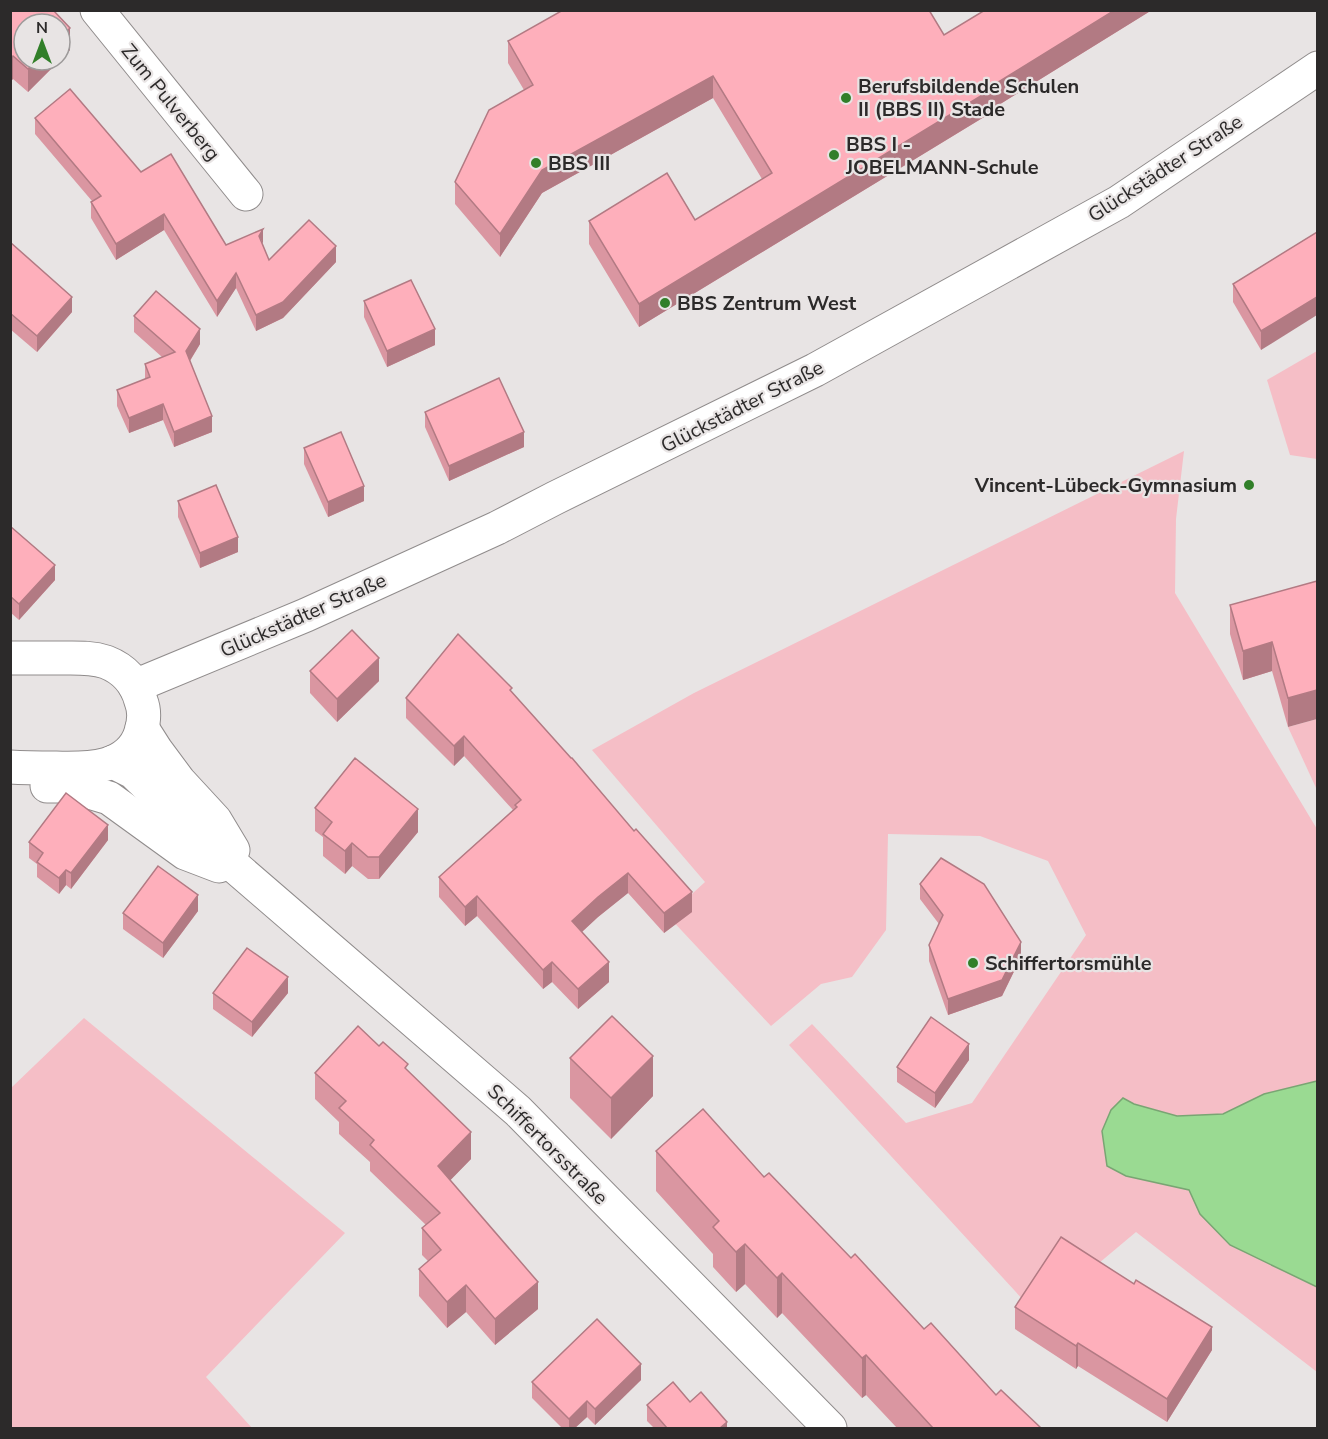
<svg xmlns="http://www.w3.org/2000/svg" width="1328" height="1439" font-family="'Nunito Sans',sans-serif">
<style>
.green{fill:#f5bec6}
.water{fill:#9ada92;stroke:#79a573;stroke-width:1.5}
.lines{fill:none;stroke-linecap:round;stroke-linejoin:round}
.street-casing{stroke:#908c8c;stroke-width:35}
.secondary-casing{stroke:#908c8c;stroke-width:35}
.street{stroke:#fff;stroke-width:33}
.secondary{stroke:#fff;stroke-width:33}
.wall{fill:#da96a1}
.shaded-wall{fill:#b27a83}
.building{fill:#feafbb;stroke:#b27a83;stroke-width:1.5}
.poi-dot{fill:#317f29;stroke:#e8e4e4;stroke-width:2}
.labels{text-anchor:middle;stroke-width:4.5;stroke-linejoin:round;paint-order:stroke}
.poi-label{font-size:20px;font-weight:bold;fill:#2c2a2a;stroke:#e8e4e4;text-anchor:start}
.street-label{font-size:20px;fill:#2c2a2a;stroke:#e8e4e4}
</style>
<rect width="100%" height="100%" fill="#e8e4e4"/>
<!-- green -->
<g class="green">
<polygon points="1317,351 1317,459 1290,455 1267,380"/>
<polygon points="1184,451 1176,519 1175,593 1317,829 1317,1081 1264,1094 1223,1114 1177,1116 1134,1104 1123,1098 1126,1176 1190,1190 1200,1214 1299,1279 1317,1287 1317,1372 1136,1232 1037,1315 789,1045 812,1024 906,1123 972,1103 1086,935 1048,861 980,836 888,834 886,930 852,977 821,984 771,1026 668,916 705,882 592,750 694,693"/>
<polygon points="1317,719 1318,719 1317,790 1288,727"/>
<polygon points="84,1018 345,1233 206,1377 252,1428 11,1428 11,1088"/>
</g>
<!-- water -->
<polygon class="water" points="1317,1081 1317,1287 1230,1245 1200,1214 1189,1190 1126,1176 1107,1166 1102,1131 1111,1110 1123,1098 1134,1104 1177,1116 1223,1114 1264,1094"/>
<g class="lines">
<defs>
<polyline id="street" points="97,10 246,194"/>
<g id="secondary">
<path d="M10 658C27 658 44 658 61 658 76 658 91 657 106 662 124 669 136 682 141 701 145 711 144 722 141 732 130 769 88 769 56 768 41 768 26 768 10 767"/>
<polyline points="135,686 306,615 497,528 555,498 815,370 1119,202 1318,68"/>
<polyline points="142,728 156,750 179,781 215,820 233,850"/>
<polyline points="113,762 133,772 197,834 518,1111 830,1428"/>
<polyline points="47,786 69,786 109,798 185,853 219,866"/>
</g>
</defs>
<!-- street casing -->
<use href="#street" class="street-casing"/>
<!-- secondary casing -->
<use href="#secondary" class="secondary-casing"/>
<!-- street -->
<use href="#street" class="street"/>
<!-- secondary -->
<use href="#secondary" class="secondary"/>
</g>
<!-- wall -->
<g class="wall">
<polygon points="10,10 70,50 28,92 13,79 10,82"/>
<polygon points="985,10 1152,10 989,111 989,114 639,327 589,244 589,221 695,220 762,179 713,98 542,193 500,257 455,204 455,182 524,90 508,63 508,41 944,35"/>
<polygon points="35,118 141,172 226,245 263,245 269,260 336,262 283,318 256,331 236,288 217,317 164,230 116,260 91,218 91,202 92,201 35,134"/>
<polygon points="1317,232 1261,350 1233,302 1233,284"/>
<polygon points="10,242 72,312 37,352 10,329"/>
<polygon points="364,301 435,345 387,367 364,317"/>
<polygon points="134,316 200,344 190,361 212,432 174,447 163,420 129,433 117,406 117,390 145,380 145,364 162,357 134,332"/>
<polygon points="425,412 524,447 449,481 425,427"/>
<polygon points="304,448 364,501 328,517 304,464"/>
<polygon points="178,501 238,552 200,568 178,517"/>
<polygon points="10,526 55,580 19,620 10,612"/>
<polygon points="1317,581 1288,727 1272,671 1243,680 1230,634 1230,605"/>
<polygon points="310,671 379,681 337,722 310,693"/>
<polygon points="512,693 692,912 664,933 628,893 598,917 582,932 609,982 578,1009 552,982 543,989 477,916 465,926 439,897 439,877 513,810 464,756 454,766 406,718 406,698"/>
<polygon points="315,808 418,832 379,879 368,879 352,866 345,874 323,856 323,837 315,831"/>
<polygon points="108,840 71,889 66,885 59,894 37,877 37,864 29,858 29,842"/>
<polygon points="920,884 1021,957 1002,996 948,1015 929,961 929,945 939,924 920,899"/>
<polygon points="198,911 163,958 123,929 123,913"/>
<polygon points="213,993 288,993 252,1037 213,1009"/>
<polygon points="570,1058 653,1096 611,1139 570,1098"/>
<polygon points="969,1060 935,1108 897,1082 897,1067"/>
<polygon points="408,1071 471,1159 450,1180 538,1309 495,1345 466,1312 447,1328 419,1296 419,1269 428,1261 422,1255 422,1228 426,1225 370,1171 370,1162 339,1134 339,1122 315,1099 315,1073"/>
<polygon points="656,1151 764,1177 851,1258 924,1329 996,1395 1041,1428 897,1428 866,1395 862,1398 782,1313 777,1318 745,1284 736,1292 713,1267 713,1254 656,1191"/>
<polygon points="1015,1307 1212,1350 1167,1422 1078,1366 1076,1369 1015,1329"/>
<polygon points="641,1380 595,1425 587,1417 575,1428 562,1428 532,1398 532,1382"/>
<polygon points="690,1402 727,1428 654,1428 647,1421 647,1405"/>
</g>
<!-- shaded-wall -->
<g class="shaded-wall">
<polygon points="1115,10 1152,10 989,111 989,114 639,327 639,304"/>
<polygon points="70,28 70,50 28,92 28,69 37,60 60,60 60,38"/>
<polygon points="13,56 13,79 10,82 10,59"/>
<polygon points="713,76 713,98 542,193 500,257 500,234 542,170"/>
<polygon points="164,214 164,230 116,260 116,244"/>
<polygon points="263,229 263,244 259,236"/>
<polygon points="336,246 336,262 283,318 256,331 256,315"/>
<polygon points="236,273 236,288 217,317 217,301"/>
<polygon points="72,297 72,312 37,352 37,336"/>
<polygon points="1317,297 1317,315 1261,350 1261,331"/>
<polygon points="200,329 200,344 186,367 186,351"/>
<polygon points="435,329 435,345 387,367 387,351"/>
<polygon points="163,404 163,420 129,433 129,418"/>
<polygon points="212,416 212,432 174,447 174,432"/>
<polygon points="524,432 524,447 449,481 449,466"/>
<polygon points="364,486 364,501 328,517 328,502"/>
<polygon points="238,537 238,552 200,568 200,553"/>
<polygon points="55,565 55,580 19,620 19,604"/>
<polygon points="1272,642 1272,671 1243,680 1243,651"/>
<polygon points="379,658 379,681 337,722 337,699"/>
<polygon points="1317,690 1317,719 1288,727 1288,698"/>
<polygon points="464,736 464,756 454,766 454,746"/>
<polygon points="418,809 418,832 379,879 379,857"/>
<polygon points="108,825 108,840 71,889 71,873"/>
<polygon points="352,843 352,866 345,874 345,851"/>
<polygon points="66,870 66,885 59,894 59,878"/>
<polygon points="628,873 628,893 598,917 572,941 572,921 598,897"/>
<polygon points="692,892 692,912 664,933 664,913"/>
<polygon points="198,895 198,911 163,958 163,943"/>
<polygon points="477,896 477,916 465,926 465,907"/>
<polygon points="1021,942 1021,957 1002,996 948,1015 948,999"/>
<polygon points="552,962 552,982 543,989 543,970"/>
<polygon points="609,962 609,982 578,1009 578,989"/>
<polygon points="288,977 288,993 252,1037 252,1022"/>
<polygon points="969,1044 969,1060 935,1108 935,1093"/>
<polygon points="653,1056 653,1096 611,1139 611,1098"/>
<polygon points="471,1132 471,1159 438,1193 438,1166"/>
<polygon points="745,1244 745,1284 736,1292 736,1252"/>
<polygon points="782,1273 782,1313 777,1318 777,1278"/>
<polygon points="538,1282 538,1309 495,1345 495,1319"/>
<polygon points="466,1285 466,1312 447,1328 447,1302"/>
<polygon points="1212,1327 1212,1350 1167,1422 1167,1399"/>
<polygon points="1078,1343 1078,1366 1076,1369 1076,1346"/>
<polygon points="866,1355 866,1395 862,1398 862,1358"/>
<polygon points="641,1364 641,1380 595,1425 595,1409"/>
<polygon points="587,1401 587,1417 575,1428 569,1428 569,1419"/>
<polygon points="727,1422 727,1428 720,1428"/>
</g>
<!-- building -->
<g class="building">
<polygon points="10,10 53,10 70,28 60,38 60,24 24,24 24,60 37,60 28,69 13,56 10,59"/>
<polygon points="563,10 929,10 944,35 985,10 1115,10 987,89 989,91 639,304 589,221 667,173 695,220 772,173 713,76 542,170 500,234 455,182 489,110 533,85 508,41"/>
<polygon points="70,89 141,172 171,154 226,245 263,229 259,236 269,260 309,220 336,246 283,302 256,315 236,273 217,301 164,214 116,244 91,202 101,196 35,118"/>
<polygon points="1317,232 1317,297 1261,331 1233,284"/>
<polygon points="10,242 72,297 37,336 10,313"/>
<polygon points="411,280 435,329 387,351 364,301"/>
<polygon points="156,291 200,329 186,351 212,416 174,432 163,404 129,418 117,390 150,377 145,364 175,352 134,316"/>
<polygon points="499,378 524,432 449,466 425,412"/>
<polygon points="341,432 364,486 328,502 304,448"/>
<polygon points="216,485 238,537 200,553 178,501"/>
<polygon points="10,526 55,565 19,604 10,596"/>
<polygon points="1317,581 1317,690 1288,698 1272,642 1243,651 1230,605"/>
<polygon points="352,630 379,658 337,699 310,671"/>
<polygon points="458,634 512,688 510,690 571,758 572,758 634,831 636,829 692,892 664,913 628,873 598,897 572,921 609,962 578,989 552,962 543,970 477,896 465,907 439,877 517,807 515,805 521,800 464,736 454,746 406,698"/>
<polygon points="355,758 418,809 379,857 368,857 352,843 345,851 323,834 332,822 315,808"/>
<polygon points="66,793 108,825 71,873 66,870 59,878 37,862 43,853 29,842"/>
<polygon points="941,858 984,884 1021,942 1002,980 948,999 929,945 943,915 920,884"/>
<polygon points="158,866 198,895 163,943 123,913"/>
<polygon points="247,948 288,977 252,1022 213,993"/>
<polygon points="612,1016 653,1056 611,1098 570,1058"/>
<polygon points="931,1017 969,1044 935,1093 897,1067"/>
<polygon points="358,1026 379,1046 383,1042 408,1064 405,1068 471,1132 438,1166 538,1282 495,1319 466,1285 447,1302 419,1269 441,1250 422,1228 440,1213 370,1145 374,1140 339,1108 346,1101 315,1073"/>
<polygon points="703,1109 764,1177 769,1173 851,1258 855,1254 924,1329 931,1323 996,1395 1001,1390 1041,1428 933,1428 866,1355 862,1358 782,1273 777,1278 745,1244 736,1252 713,1227 719,1221 656,1151"/>
<polygon points="1061,1237 1134,1284 1136,1280 1212,1327 1167,1399 1078,1343 1076,1346 1015,1307"/>
<polygon points="597,1319 641,1364 595,1409 587,1401 569,1419 532,1382"/>
<polygon points="673,1382 690,1402 701,1392 727,1422 720,1428 667,1428 647,1405"/>
</g>
<!-- markers -->
<g class="poi-dot">
<circle cx="846" cy="98" r="6"/>
<circle cx="834" cy="155" r="6"/>
<circle cx="536" cy="163" r="6"/>
<circle cx="665" cy="303" r="6"/>
<circle cx="1249" cy="485" r="6"/>
<circle cx="973" cy="963" r="6"/>
</g>
<g class="labels">
<!-- poi labels -->
<g class="poi-label">
<text x="858" y="93">Berufsbildende Schulen<tspan x="858" dy="23">II (BBS II) Stade</tspan></text>
<text x="846" y="151">BBS I -<tspan x="846" dy="23">JOBELMANN-Schule</tspan></text>
<text x="548" y="170">BBS III</text>
<text x="677" y="310">BBS Zentrum West</text>
<text x="1237" y="492" text-anchor="end">Vincent-Lübeck-Gymnasium</text>
<text x="985" y="970">Schiffertorsmühle</text>
</g>
<!-- street labels -->
<g class="street-label">
<text transform="translate(171 102) rotate(51)" y="7">Zum Pulverberg</text>
<text transform="translate(1165 168) rotate(-33)" y="7">Glückstädter Straße</text>
<text transform="translate(742 406) rotate(-27)" y="7">Glückstädter Straße</text>
<text transform="translate(303 615) rotate(-24)" y="7">Glückstädter Straße</text>
<text transform="translate(548 1144) rotate(45)" y="7">Schiffertorsstraße</text>
</g>
</g>
<!-- border -->
<rect width="1328" height="1439" fill="none" stroke="#2c2a2a" stroke-width="24"/>
<!-- north arrow -->
<g transform="translate(42 42)"><circle r="28" fill="#e8e4e4" stroke="#9d9a9a" stroke-width="1.5"/>
<path d="M0-4.5L10 22L0 15L-10 22Z" fill="#317f29"/>
<text y="-9" font-size="16" font-weight="bold" text-anchor="middle" fill="#2c2a2a">N</text>
</g>
</svg>
